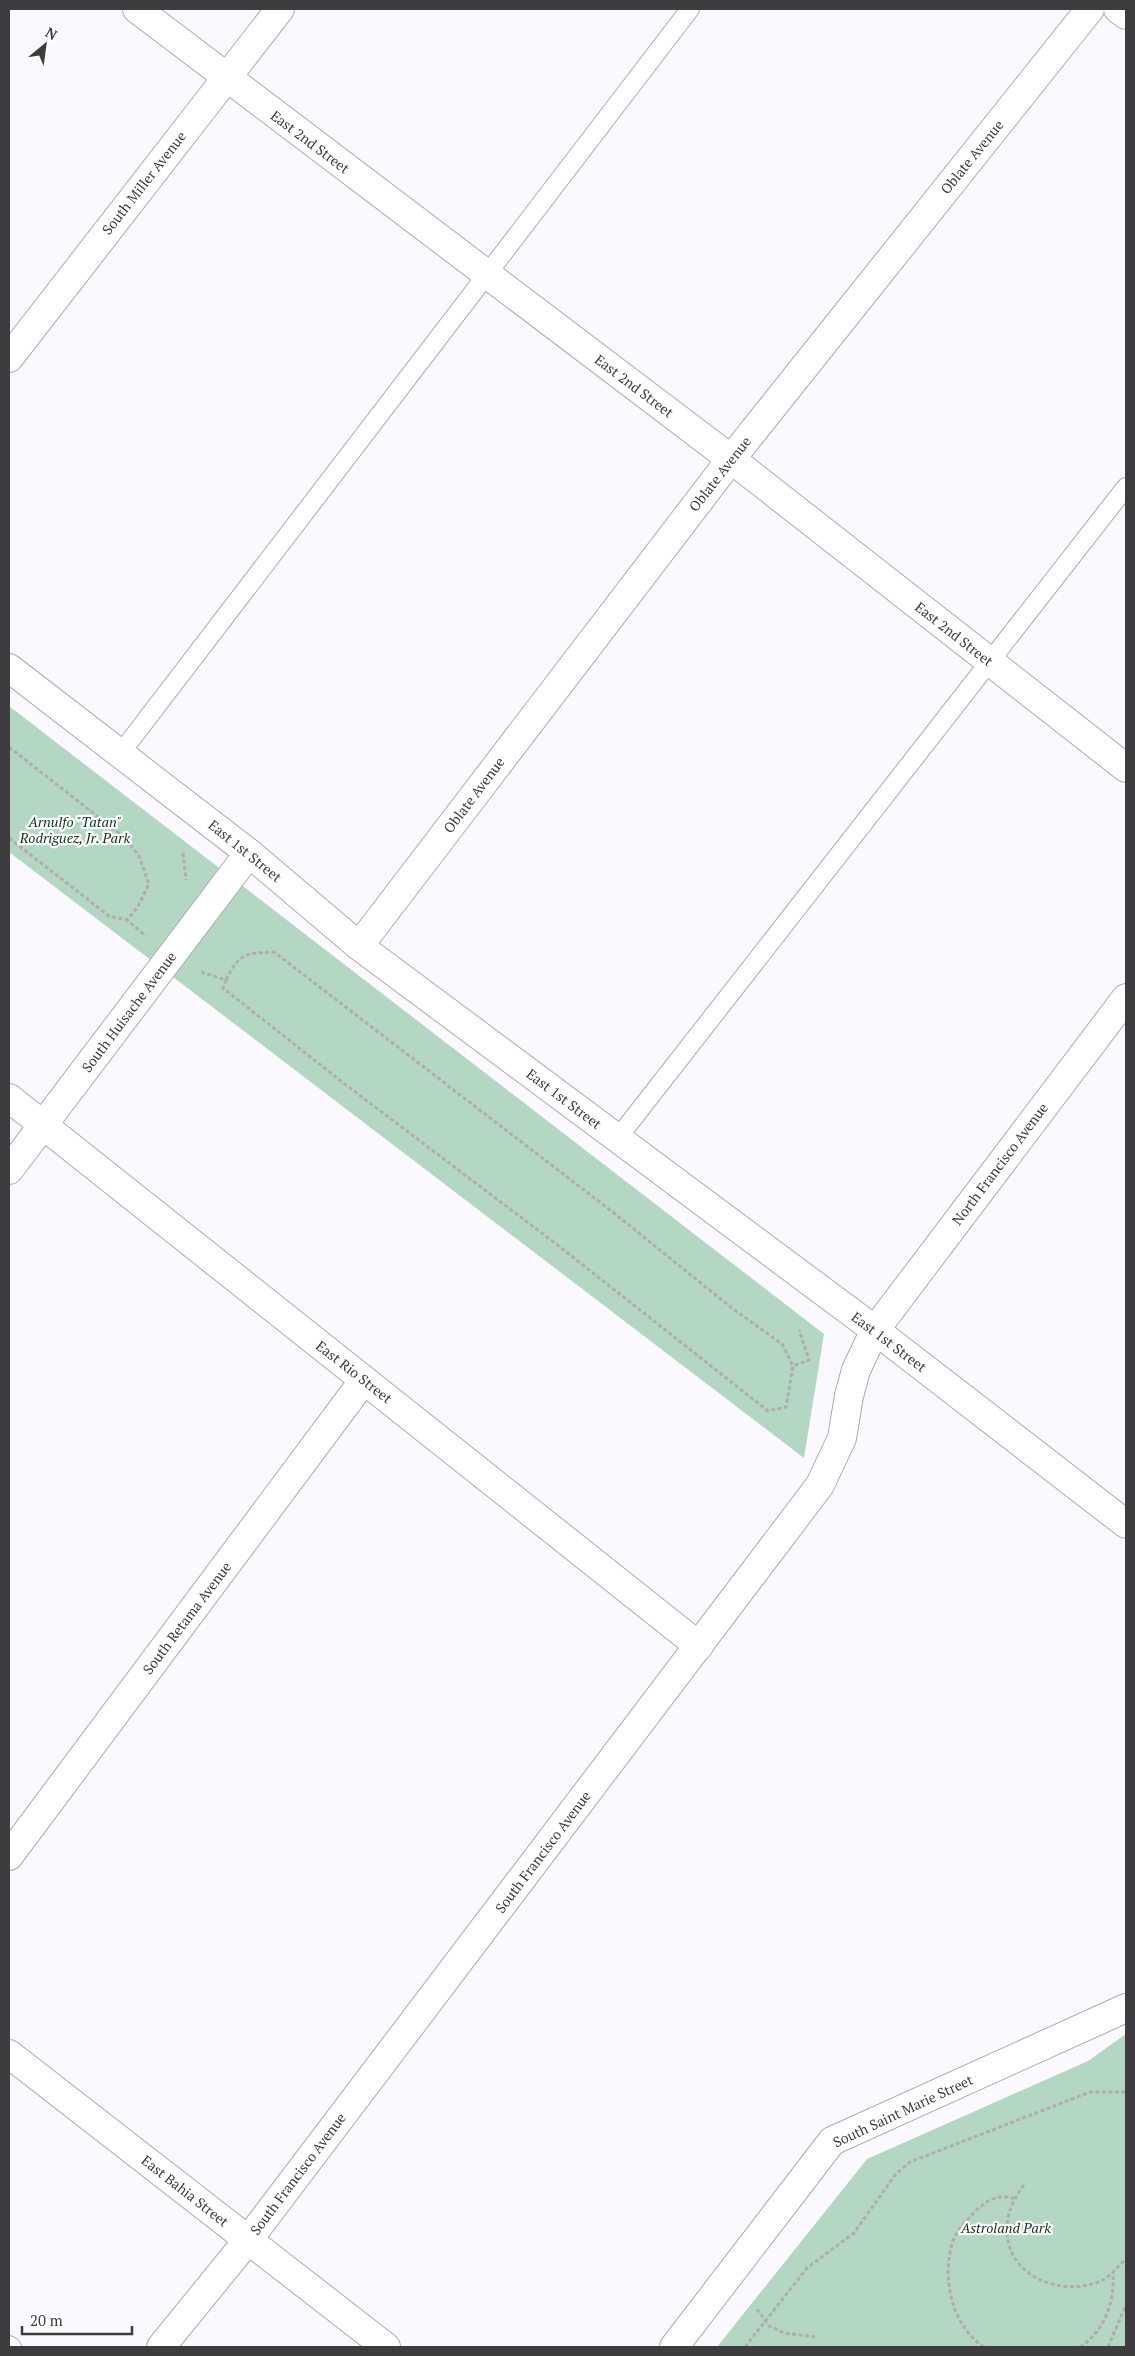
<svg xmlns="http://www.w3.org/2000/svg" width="1135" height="2356" font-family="'PT Serif',serif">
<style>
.green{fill:#b4d7c3}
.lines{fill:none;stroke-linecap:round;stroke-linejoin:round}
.service-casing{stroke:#adaaaf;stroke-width:20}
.minor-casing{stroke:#adaaaf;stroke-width:30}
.tertiary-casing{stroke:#adaaaf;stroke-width:30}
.path{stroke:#afadb1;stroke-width:3;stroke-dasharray:4 2.5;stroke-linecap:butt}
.service{stroke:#fff;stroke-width:18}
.minor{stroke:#fff;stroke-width:28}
.tertiary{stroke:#fff;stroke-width:28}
.labels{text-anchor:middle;stroke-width:4.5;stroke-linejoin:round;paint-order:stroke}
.street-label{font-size:14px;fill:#3e3c3e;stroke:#fff}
.park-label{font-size:14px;font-style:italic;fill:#0e3121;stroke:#fff}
</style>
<rect width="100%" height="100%" fill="#fcf9fe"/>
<!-- green -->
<g class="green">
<polygon points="9,706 824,1334 804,1458 9,852"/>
<polygon points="1126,2034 1126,2347 717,2347 867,2159 1088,2061"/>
</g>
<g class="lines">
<defs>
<g id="service">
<polyline points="120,754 690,9"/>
<polyline points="617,1139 1126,487"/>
<polyline points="9,2345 12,2347"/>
</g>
<g id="minor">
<polyline points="137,9 731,459 1126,768"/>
<polyline points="1118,9 1126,15"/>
<polyline points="9,358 280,9"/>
<polyline points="359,946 731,459 1090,9"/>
<polyline points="9,1098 699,1646"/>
<polyline points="9,1170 249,853"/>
<polyline points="9,1856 364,1380"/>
<polyline points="9,2054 386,2347"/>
<polyline points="161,2347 248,2240 820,1485 842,1438 849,1396 856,1370 875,1330 1126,998"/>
<polyline points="674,2347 832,2141 1126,2008"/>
</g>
<polyline id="tertiary" points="9,668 249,853 359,946 875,1330 1126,1524"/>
</defs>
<!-- service casing -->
<use href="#service" class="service-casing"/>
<!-- minor casing -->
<use href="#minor" class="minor-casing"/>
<!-- tertiary casing -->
<use href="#tertiary" class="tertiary-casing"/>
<!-- path -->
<g class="path">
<polyline points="9,747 125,838 139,856 149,884 137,908 127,920 146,936"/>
<polyline points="9,838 109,916 127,920"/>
<polyline points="183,853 186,880"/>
<polyline points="201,972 226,980 223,988 346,1085 555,1243 768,1411 786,1407 793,1366 809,1360 799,1330"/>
<path d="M226 980C239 954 244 953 274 952L614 1213 733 1309 782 1344 793 1366"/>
<path d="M1024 2185C1014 2198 1006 2214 1007 2231 1008 2279 1065 2298 1103 2280 1111 2276 1119 2265 1126 2259"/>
<polyline points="757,2309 769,2326 784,2333 815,2337"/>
<polyline points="745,2347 807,2268 854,2233 895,2175 910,2162 1090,2092 1126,2092"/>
<path d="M984 2347C952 2326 942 2280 952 2244 955 2233 963 2224 971 2216 978 2208 988 2199 999 2197 1004 2196 1010 2198 1015 2198"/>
<path d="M1080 2347C1105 2331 1115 2301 1113 2272"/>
<polyline points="1108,2347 1126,2305"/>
</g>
<!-- service -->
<use href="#service" class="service"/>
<!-- minor -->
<use href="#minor" class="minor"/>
<!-- tertiary -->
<use href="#tertiary" class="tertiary"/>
</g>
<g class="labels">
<!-- street labels -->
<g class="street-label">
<text transform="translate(310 142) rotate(37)" y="5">East 2nd Street</text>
<text transform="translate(972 157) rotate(-51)" y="5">Oblate Avenue</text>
<text transform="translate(144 183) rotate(-52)" y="5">South Miller Avenue</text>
<text transform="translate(634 386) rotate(37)" y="5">East 2nd Street</text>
<text transform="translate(720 474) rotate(-52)" y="5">Oblate Avenue</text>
<text transform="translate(954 634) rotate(38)" y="5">East 2nd Street</text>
<text transform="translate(474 795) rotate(-53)" y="5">Oblate Avenue</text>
<text transform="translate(245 851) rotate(39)" y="5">East 1st Street</text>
<text transform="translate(129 1012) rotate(-53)" y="5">South Huisache Avenue</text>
<text transform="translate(564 1099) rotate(37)" y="5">East 1st Street</text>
<text transform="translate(1000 1164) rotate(-53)" y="5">North Francisco Avenue</text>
<text transform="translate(889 1342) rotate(37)" y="5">East 1st Street</text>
<text transform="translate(354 1372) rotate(38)" y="5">East Rio Street</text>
<text transform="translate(187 1618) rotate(-53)" y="5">South Retama Avenue</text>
<text transform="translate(543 1852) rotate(-53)" y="5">South Francisco Avenue</text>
<text transform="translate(903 2111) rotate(-25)" y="5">South Saint Marie Street</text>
<text transform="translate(298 2174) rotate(-53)" y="5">South Francisco Avenue</text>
<text transform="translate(185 2191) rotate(38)" y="5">East Bahia Street</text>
</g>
<!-- park labels -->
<g class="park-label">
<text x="75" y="827">Arnulfo "Tatan"<tspan x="75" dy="16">Rodriguez, Jr. Park</tspan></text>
<text x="1006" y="2233">Astroland Park</text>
</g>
</g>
<!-- border -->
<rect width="1135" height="2356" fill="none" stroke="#3e3c3e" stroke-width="20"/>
<!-- north arrow -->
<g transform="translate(45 45) rotate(29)" stroke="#ffffff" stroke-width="4" paint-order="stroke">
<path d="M0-4L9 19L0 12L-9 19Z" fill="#3e3c3e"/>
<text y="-8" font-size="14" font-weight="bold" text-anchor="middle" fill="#3e3c3e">N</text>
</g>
<!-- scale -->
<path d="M22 2326v8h110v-8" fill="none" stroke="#3e3c3e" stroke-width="2.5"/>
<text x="30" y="2326" font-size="15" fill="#3e3c3e" stroke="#ffffff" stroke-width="4" paint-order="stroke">20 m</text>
</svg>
